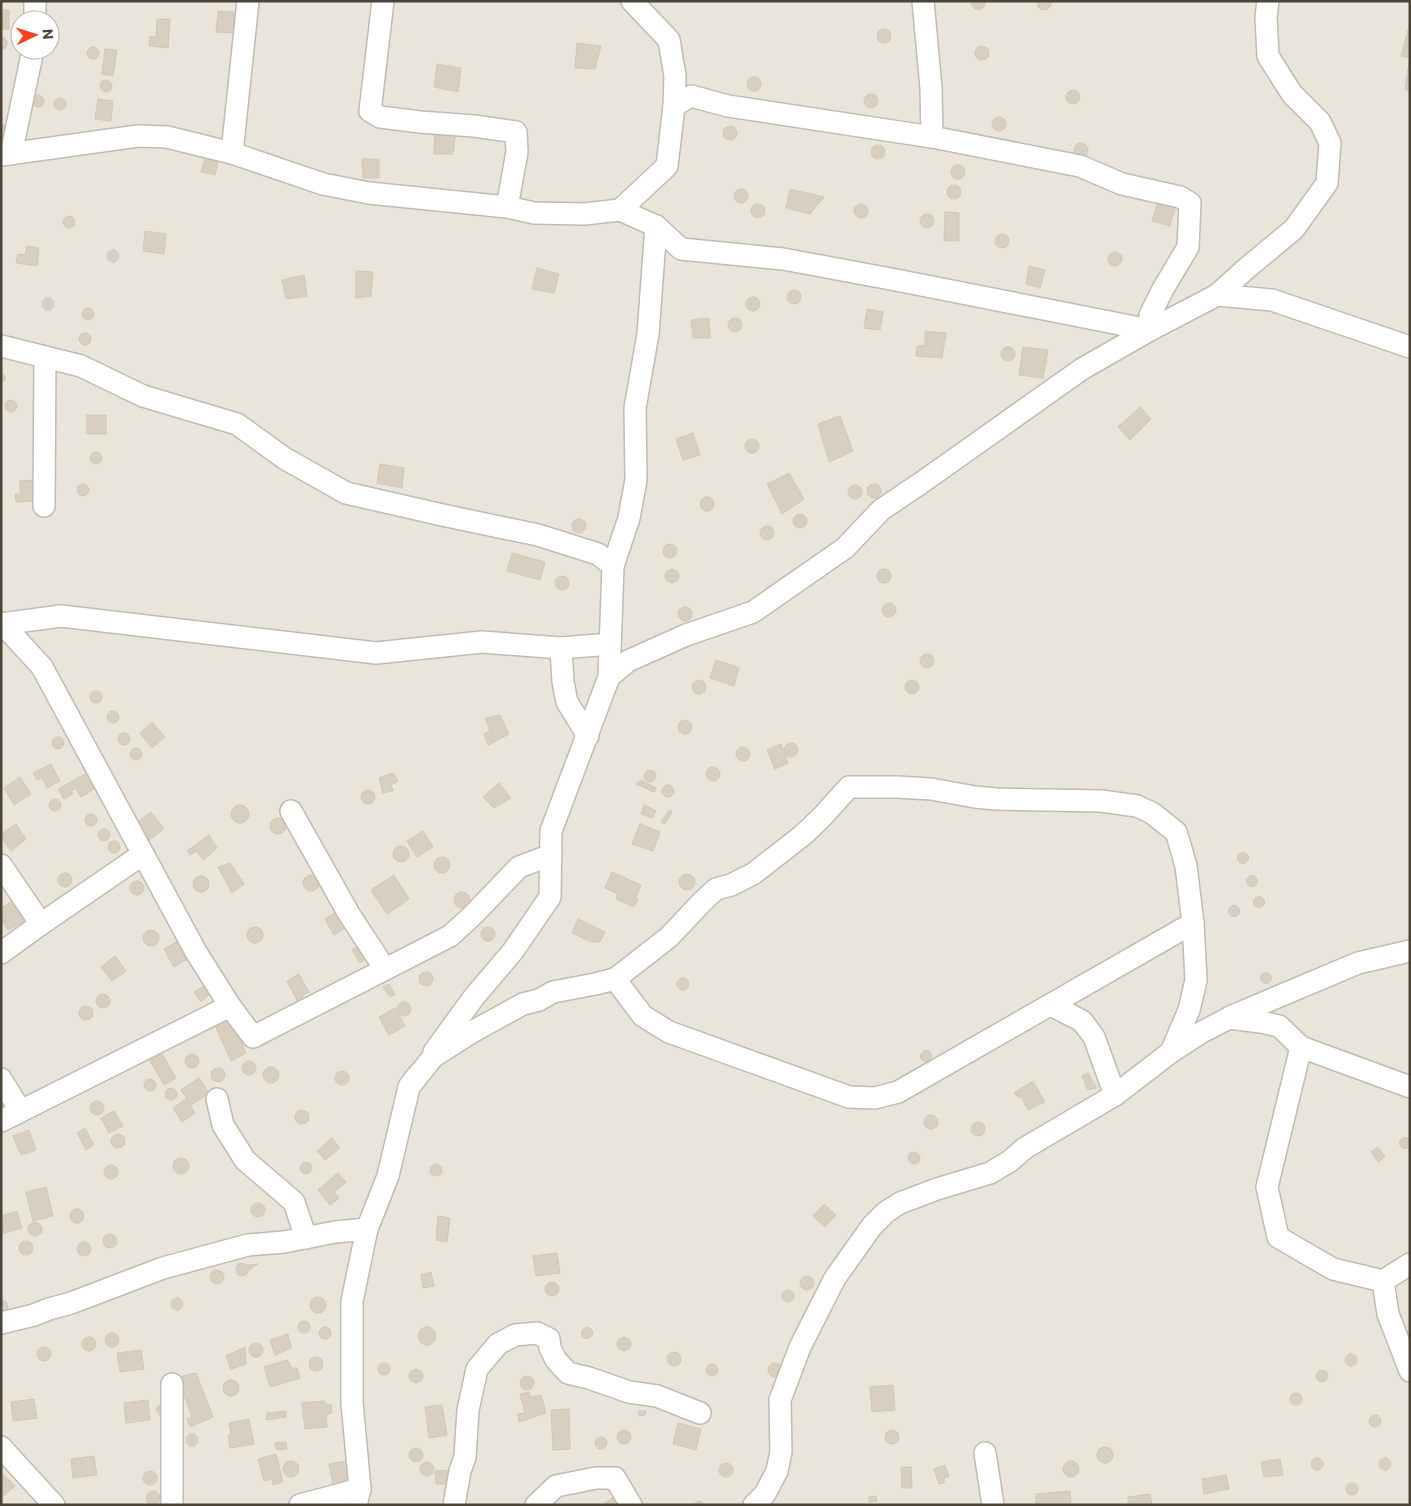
<svg xmlns="http://www.w3.org/2000/svg" width="1411" height="1506" font-family="Commissioner,sans-serif">
<style>
.residential{fill:#eae5da;fill-rule:evenodd}
.building{fill:#d8cfc1;stroke:#d3c7b4}
.lines{fill:none;stroke-linecap:round;stroke-linejoin:round}
.minor-casing{stroke:#c2bbae;stroke-width:24}
.minor{stroke:#fff;stroke-width:21}
</style>
<rect width="100%" height="100%" fill="#f6f3ec"/>
<!-- residential -->
<path class="residential" d="M1 1H1410V1505H1ZM20 20H50V50H20Z"/>
<!-- building -->
<g class="building">
<polygon points="985,1 984,7 980,10 975,9 971,4 971,1"/>
<polygon points="1038,1 1051,1 1051,5 1048,9 1041,10 1038,7"/>
<rect x="1" y="10" width="8" height="19"/>
<polygon points="218,11 234,12 234,33 216,32"/>
<polygon points="157,19 170,19 168,48 149,46 150,36 156,37"/>
<circle cx="884" cy="36" r="7"/>
<polygon points="1408,30 1410,31 1410,58 1401,56"/>
<polygon points="1,37 5,38 7,41 7,45 5,48 1,49"/>
<polygon points="577,43 601,46 595,69 575,68"/>
<circle cx="982" cy="53" r="7"/>
<circle cx="93" cy="53" r="6"/>
<polygon points="105,49 117,50 113,76 102,74"/>
<polygon points="1409,62 1410,63 1410,91 1405,90"/>
<polygon points="437,64 461,68 458,92 434,87"/>
<circle cx="754" cy="84" r="7"/>
<circle cx="106" cy="86" r="6"/>
<circle cx="1073" cy="97" r="7"/>
<circle cx="871" cy="101" r="7"/>
<circle cx="38" cy="101" r="6"/>
<circle cx="60" cy="104" r="6"/>
<polygon points="98,99 113,101 111,121 95,119"/>
<circle cx="999" cy="124" r="7"/>
<polygon points="1,124 6,126 2,140 1,139"/>
<circle cx="730" cy="133" r="7"/>
<polygon points="435,130 456,131 453,154 434,154"/>
<circle cx="1081" cy="150" r="7"/>
<circle cx="878" cy="152" r="7"/>
<polygon points="207,151 220,154 215,175 201,172"/>
<polygon points="362,159 379,159 379,178 363,178"/>
<circle cx="958" cy="172" r="7"/>
<circle cx="954" cy="192" r="7"/>
<polygon points="790,189 824,197 810,214 786,208"/>
<circle cx="741" cy="196" r="7"/>
<polygon points="1158,201 1176,205 1170,226 1152,221"/>
<circle cx="861" cy="211" r="7"/>
<circle cx="758" cy="211" r="7"/>
<polygon points="945,212 959,213 959,241 944,241"/>
<circle cx="927" cy="221" r="7"/>
<circle cx="69" cy="222" r="6"/>
<polygon points="145,231 166,234 164,254 143,251"/>
<circle cx="1002" cy="241" r="7"/>
<polygon points="27,246 39,248 37,266 16,263 18,254 25,255"/>
<circle cx="113" cy="256" r="6"/>
<circle cx="1115" cy="259" r="7"/>
<polygon points="1029,266 1045,270 1040,288 1026,284"/>
<polygon points="537,268 559,274 554,293 532,289"/>
<polygon points="356,271 373,272 371,296 356,298"/>
<polygon points="304,275 307,296 286,299 282,280"/>
<circle cx="794" cy="297" r="7"/>
<circle cx="753" cy="304" r="7"/>
<circle cx="48" cy="304" r="6"/>
<circle cx="88" cy="314" r="6"/>
<polygon points="867,309 883,312 880,330 864,328"/>
<polygon points="709,318 710,338 693,338 691,320"/>
<circle cx="735" cy="325" r="7"/>
<polygon points="925,331 946,333 942,358 916,356 917,346 925,345"/>
<circle cx="85" cy="339" r="6"/>
<polygon points="1023,347 1048,350 1043,378 1019,375"/>
<circle cx="1008" cy="354" r="7"/>
<polygon points="1,373 5,376 5,380 1,384"/>
<circle cx="11" cy="406" r="6"/>
<polygon points="1140,407 1151,419 1130,440 1118,427"/>
<rect x="87" y="415" width="19" height="19"/>
<polygon points="840,416 853,451 829,462 818,424"/>
<polygon points="693,433 700,455 683,460 676,439"/>
<circle cx="752" cy="446" r="7"/>
<circle cx="96" cy="458" r="6"/>
<polygon points="380,464 404,468 402,488 377,483"/>
<polygon points="789,473 804,499 782,514 767,484"/>
<polygon points="36,480 36,501 16,502 15,494 20,494 20,481"/>
<circle cx="874" cy="491" r="7"/>
<circle cx="83" cy="490" r="6"/>
<circle cx="855" cy="492" r="7"/>
<circle cx="707" cy="504" r="7"/>
<circle cx="800" cy="521" r="7"/>
<circle cx="579" cy="526" r="7"/>
<circle cx="767" cy="533" r="7"/>
<circle cx="670" cy="551" r="7"/>
<polygon points="512,553 545,562 540,580 507,571"/>
<circle cx="884" cy="576" r="7"/>
<circle cx="672" cy="576" r="7"/>
<circle cx="562" cy="583" r="7"/>
<circle cx="889" cy="610" r="7"/>
<circle cx="685" cy="614" r="7"/>
<circle cx="927" cy="661" r="7"/>
<polygon points="716,660 739,668 734,686 710,678"/>
<circle cx="699" cy="687" r="7"/>
<circle cx="912" cy="687" r="7"/>
<circle cx="96" cy="697" r="6"/>
<circle cx="113" cy="717" r="6"/>
<polygon points="500,715 509,734 488,745 484,734 490,731 485,718"/>
<circle cx="685" cy="727" r="7"/>
<polygon points="152,722 165,737 152,748 140,733"/>
<circle cx="124" cy="739" r="6"/>
<circle cx="58" cy="743" r="6"/>
<circle cx="791" cy="750" r="7"/>
<polygon points="781,744 788,763 775,769 767,750"/>
<circle cx="743" cy="754" r="7"/>
<circle cx="136" cy="754" r="6"/>
<polygon points="51,764 60,781 47,788 42,778 37,780 33,773"/>
<circle cx="713" cy="774" r="7"/>
<circle cx="650" cy="776" r="6"/>
<polygon points="393,773 398,781 391,785 393,791 383,793 379,778"/>
<polygon points="85,774 94,789 81,797 76,788 71,791 73,794 64,799 58,789"/>
<polygon points="20,777 31,794 14,805 4,788"/>
<polygon points="641,780 656,788 654,792 636,784"/>
<polygon points="499,783 511,798 494,808 483,797"/>
<circle cx="668" cy="791" r="6"/>
<circle cx="368" cy="797" r="7"/>
<circle cx="55" cy="805" r="6"/>
<polygon points="644,805 656,811 652,818 641,814"/>
<circle cx="240" cy="814" r="9"/>
<polygon points="670,810 672,813 664,824 661,821"/>
<polygon points="151,812 164,829 149,840 136,823"/>
<circle cx="91" cy="820" r="6"/>
<circle cx="278" cy="826" r="8"/>
<polygon points="16,824 26,839 11,851 1,837 1,834"/>
<polygon points="640,824 660,832 653,851 632,844"/>
<circle cx="104" cy="835" r="6"/>
<polygon points="423,831 433,847 417,857 407,841"/>
<polygon points="209,835 217,848 203,860 197,851 190,855 187,851"/>
<circle cx="114" cy="847" r="6"/>
<circle cx="401" cy="854" r="8"/>
<circle cx="1243" cy="858" r="5.5"/>
<circle cx="442" cy="865" r="8"/>
<polygon points="230,863 244,884 232,893 218,867"/>
<polygon points="612,872 641,885 636,897 638,899 634,907 616,899 618,894 605,888"/>
<circle cx="65" cy="880" r="7"/>
<circle cx="687" cy="882" r="8"/>
<polygon points="394,875 409,899 387,914 371,890"/>
<circle cx="311" cy="883" r="8"/>
<circle cx="1252" cy="881" r="5.5"/>
<circle cx="201" cy="884" r="8"/>
<circle cx="137" cy="888" r="7"/>
<circle cx="462" cy="900" r="8"/>
<circle cx="1259" cy="902" r="5.5"/>
<polygon points="14,900 26,920 8,930 1,919 1,908"/>
<circle cx="1234" cy="911" r="5.5"/>
<polygon points="341,909 350,925 334,935 325,919"/>
<polygon points="578,919 605,932 600,942 589,941 572,933"/>
<circle cx="255" cy="935" r="8"/>
<circle cx="488" cy="934" r="7"/>
<circle cx="151" cy="938" r="8"/>
<polygon points="178,941 188,959 174,967 164,949"/>
<polygon points="363,943 372,955 360,963 352,950"/>
<polygon points="115,956 126,971 112,981 101,967"/>
<circle cx="426" cy="979" r="7"/>
<circle cx="1266" cy="978" r="5.5"/>
<polygon points="299,974 309,992 302,996 304,999 298,1002 287,981"/>
<circle cx="683" cy="984" r="6"/>
<polygon points="389,984 395,994 390,997 383,987"/>
<polygon points="206,985 213,991 201,1002 194,992"/>
<circle cx="103" cy="1001" r="7"/>
<circle cx="404" cy="1009" r="7"/>
<circle cx="86" cy="1013" r="7"/>
<polygon points="395,1008 405,1026 389,1035 379,1017"/>
<polygon points="230,1016 246,1053 231,1061 214,1023"/>
<circle cx="926" cy="1056" r="5.5"/>
<polygon points="161,1052 176,1078 164,1085 149,1059"/>
<circle cx="192" cy="1061" r="7"/>
<circle cx="249" cy="1068" r="7"/>
<circle cx="271" cy="1075" r="8"/>
<circle cx="218" cy="1075" r="7"/>
<circle cx="342" cy="1078" r="7"/>
<polygon points="1088,1073 1097,1088 1088,1090 1082,1076"/>
<polygon points="199,1078 209,1093 191,1105 181,1090"/>
<circle cx="150" cy="1085" r="6"/>
<polygon points="1033,1081 1045,1102 1028,1110 1021,1096 1019,1098 1014,1093"/>
<circle cx="171" cy="1094" r="6"/>
<polygon points="186,1099 195,1113 182,1122 173,1108"/>
<circle cx="97" cy="1108" r="7"/>
<circle cx="302" cy="1117" r="7"/>
<polygon points="114,1111 123,1126 109,1133 101,1118"/>
<circle cx="931" cy="1122" r="7"/>
<circle cx="978" cy="1129" r="7"/>
<polygon points="85,1128 94,1145 86,1150 77,1133"/>
<polygon points="29,1130 36,1150 21,1155 13,1136"/>
<circle cx="118" cy="1141" r="7"/>
<circle cx="1405" cy="1143" r="5.5"/>
<polygon points="332,1138 340,1148 325,1160 317,1151"/>
<polygon points="1378,1147 1385,1157 1378,1162 1371,1152"/>
<circle cx="914" cy="1158" r="6"/>
<circle cx="181" cy="1166" r="8"/>
<circle cx="306" cy="1168" r="6"/>
<circle cx="436" cy="1170" r="6"/>
<circle cx="111" cy="1172" r="7"/>
<polygon points="338,1173 346,1182 334,1192 339,1198 330,1205 318,1190"/>
<polygon points="46,1187 53,1216 33,1221 26,1192"/>
<circle cx="258" cy="1210" r="7"/>
<polygon points="824,1204 836,1215 825,1227 813,1216"/>
<circle cx="77" cy="1216" r="7"/>
<polygon points="17,1211 22,1228 2,1234 1,1216"/>
<polygon points="438,1216 450,1218 447,1242 436,1240"/>
<circle cx="35" cy="1229" r="7"/>
<circle cx="110" cy="1241" r="7"/>
<circle cx="26" cy="1248" r="7"/>
<circle cx="84" cy="1249" r="7"/>
<polygon points="557,1253 560,1273 536,1276 533,1256"/>
<polygon points="242,1263 247,1265 258,1264 249,1270 246,1275 241,1276 237,1274 236,1268 238,1264"/>
<circle cx="217" cy="1277" r="7"/>
<polygon points="431,1272 434,1286 423,1288 421,1275"/>
<circle cx="807" cy="1283" r="7"/>
<circle cx="552" cy="1289" r="7"/>
<circle cx="788" cy="1296" r="6"/>
<circle cx="318" cy="1305" r="8"/>
<circle cx="177" cy="1304" r="6"/>
<polygon points="1,1299 6,1302 8,1306 7,1310 1,1313"/>
<circle cx="304" cy="1327" r="6"/>
<circle cx="325" cy="1333" r="6"/>
<circle cx="587" cy="1333" r="5.5"/>
<circle cx="427" cy="1336" r="9"/>
<circle cx="112" cy="1340" r="7"/>
<polygon points="288,1334 291,1348 275,1355 270,1340"/>
<circle cx="624" cy="1344" r="7"/>
<circle cx="89" cy="1344" r="7"/>
<circle cx="256" cy="1350" r="7"/>
<polygon points="245,1347 246,1364 231,1369 226,1356"/>
<circle cx="44" cy="1354" r="7"/>
<polygon points="141,1350 144,1369 120,1372 117,1353"/>
<circle cx="674" cy="1359" r="7"/>
<circle cx="1351" cy="1360" r="6"/>
<circle cx="316" cy="1364" r="7"/>
<polygon points="287,1360 292,1368 297,1368 300,1378 270,1387 264,1367"/>
<circle cx="384" cy="1369" r="6"/>
<circle cx="775" cy="1370" r="7"/>
<circle cx="712" cy="1370" r="6"/>
<circle cx="416" cy="1376" r="7"/>
<circle cx="1322" cy="1376" r="6"/>
<polygon points="196,1373 213,1417 190,1427 187,1419 192,1418 185,1397 181,1398 179,1377"/>
<circle cx="527" cy="1383" r="7"/>
<circle cx="231" cy="1388" r="8"/>
<polygon points="893,1385 895,1410 872,1412 870,1387"/>
<polygon points="529,1392 530,1397 541,1395 546,1413 519,1422 518,1414 525,1413 520,1394"/>
<circle cx="1296" cy="1399" r="6"/>
<polygon points="34,1399 37,1418 13,1421 11,1402"/>
<polygon points="148,1400 150,1420 126,1423 124,1403"/>
<polygon points="324,1401 327,1405 331,1405 332,1413 326,1415 327,1427 305,1429 302,1403"/>
<polygon points="163,1403 163,1417 159,1415 156,1409 159,1405"/>
<polygon points="442,1405 447,1435 429,1438 425,1407"/>
<polygon points="569,1409 570,1449 553,1450 551,1410"/>
<polygon points="286,1411 286,1417 266,1420 267,1413"/>
<polygon points="638,1411 646,1411 645,1415 639,1416"/>
<circle cx="1375" cy="1421" r="6"/>
<polygon points="249,1419 254,1444 230,1448 228,1436 231,1434 229,1423"/>
<polygon points="678,1423 701,1429 696,1450 673,1444"/>
<circle cx="624" cy="1437" r="7"/>
<circle cx="892" cy="1437" r="7"/>
<circle cx="192" cy="1440" r="6"/>
<circle cx="601" cy="1443" r="6"/>
<polygon points="286,1442 287,1449 277,1450 274,1443"/>
<circle cx="1105" cy="1455" r="8"/>
<circle cx="416" cy="1455" r="7"/>
<polygon points="276,1454 283,1482 273,1485 272,1479 264,1481 258,1459"/>
<polygon points="94,1456 97,1475 73,1478 71,1459"/>
<circle cx="1385" cy="1464" r="6"/>
<circle cx="1317" cy="1464" r="6"/>
<polygon points="1280,1459 1283,1475 1264,1477 1261,1462"/>
<circle cx="291" cy="1469" r="8"/>
<polygon points="347,1461 351,1482 333,1485 329,1464"/>
<circle cx="1071" cy="1469" r="8"/>
<circle cx="427" cy="1469" r="7"/>
<circle cx="726" cy="1470" r="7"/>
<polygon points="945,1465 949,1476 944,1478 944,1483 939,1484 934,1469"/>
<polygon points="901,1467 911,1467 912,1488 902,1488"/>
<polygon points="451,1470 452,1484 436,1484 435,1471"/>
<circle cx="150" cy="1478" r="7"/>
<polygon points="1,1472 15,1486 1,1498"/>
<polygon points="1226,1475 1229,1489 1204,1494 1202,1479"/>
<circle cx="1352" cy="1489" r="6"/>
<polygon points="1070,1491 1071,1505 1036,1505 1036,1494"/>
<circle cx="153" cy="1498" r="7"/>
<polygon points="1150,1494 1152,1505 1128,1505 1128,1497"/>
<polygon points="876,1496 877,1501 869,1502 869,1497"/>
<polygon points="614,1497 618,1505 602,1505"/>
<polygon points="698,1501 702,1502 705,1505 693,1505"/>
</g>
<g class="lines">
<defs>
<g id="minor">
<polyline points="383,1 370,111 380,117 420,122 474,126 516,132 517,152 507,207"/>
<polyline points="632,1 669,40 675,76 674,106"/>
<polyline points="923,1 931,88 932,137"/>
<polyline points="35,20 35,1"/>
<polyline points="232,153 248,1"/>
<polyline points="11,154 33,50"/>
<polyline points="1,155 138,136 167,137 232,153 323,184 369,193 507,207 534,213 584,214 620,210 656,226 681,249 783,259 896,280 1150,330 1150,315 1163,289 1188,247 1190,203 1180,197 1122,184 1080,166 932,137 728,106 691,96 674,106 667,166 620,210"/>
<polyline points="1217,295 1247,268 1294,229 1327,183 1330,143 1320,122 1292,94 1268,56 1266,17 1268,1"/>
<polyline points="1,346 81,366 143,396 237,424 284,458 346,493 447,516 538,535 598,554 613,566 609,677 551,831 550,897 513,951 474,997 434,1052"/>
<polyline points="44,506 45,357"/>
<polyline points="613,566 629,518 636,480 635,408 648,334 656,226"/>
<polyline points="2,623 42,667 143,854"/>
<polyline points="1,624 61,616 376,653 482,642 561,648 610,644"/>
<polyline points="561,648 563,682 567,702 588,736"/>
<polyline points="609,677 628,661 686,635 753,612 845,548 881,510 921,483 1082,369 1150,330 1217,295 1272,300 1410,347"/>
<polyline points="291,811 349,914 385,969"/>
<polyline points="1,865 41,924 1,953"/>
<polyline points="41,924 143,854 196,952 230,1006"/>
<polyline points="615,979 643,1016 669,1032 849,1097 875,1098 898,1092 1193,923"/>
<polyline points="1051,1005 1082,1021 1094,1037 1115,1095"/>
<polyline points="1230,1017 1358,963 1410,951"/>
<polyline points="1301,1047 1267,1187 1278,1237 1333,1269 1383,1281"/>
<polyline points="1171,1052 1202,1032 1229,1018 1261,1022 1279,1026 1301,1047 1410,1087"/>
<polyline points="1,1079 20,1110"/>
<polyline points="409,1087 433,1057 472,1032 523,1004 539,1000 553,992 595,984 615,979 669,937 702,902 716,889 731,885 753,874 803,835 821,818 849,787 897,787 931,789 975,797 996,799 1101,801 1137,806 1152,813 1176,832 1180,845 1186,866 1193,923 1196,980 1189,1010 1171,1052 1115,1095 1025,1148 1010,1161 990,1173 937,1189 900,1203 886,1212 872,1226 835,1278 800,1347 780,1400 781,1452 777,1471 765,1494 754,1505"/>
<polyline points="217,1099 223,1125 245,1160 294,1202 306,1238"/>
<polyline points="1,1121 230,1006 253,1037 450,936 473,915 519,867 551,855"/>
<polyline points="1410,1264 1383,1281 1388,1314 1410,1371"/>
<polyline points="1,1323 34,1315 49,1309 71,1303 163,1268 248,1245 284,1242 335,1232 367,1229"/>
<polyline points="172,1384 172,1505"/>
<polyline points="1,1447 54,1505"/>
<polyline points="985,1453 993,1505"/>
<polyline points="300,1505 360,1489"/>
<polyline points="356,1505 360,1489 352,1403 352,1301 367,1229 388,1176 409,1087 417,1076"/>
<polyline points="454,1505 460,1471 465,1457 468,1410 477,1369 498,1344 515,1335 537,1333 549,1339 550,1348 556,1360 568,1373 589,1378 629,1392 657,1396 700,1413"/>
<polyline points="536,1505 556,1486 596,1478 615,1478 631,1505"/>
</g>
</defs>
<!-- minor casing -->
<use href="#minor" class="minor-casing"/>
<!-- minor -->
<use href="#minor" class="minor"/>
</g>
<!-- border -->
<rect width="1411" height="1506" fill="none" stroke="#4b4439" stroke-width="5"/>
<!-- north arrow -->
<g transform="translate(35 35) rotate(86)"><circle r="24" fill="#ffffff" stroke="#b7b4b0"/>
<path d="M0-4L9 19L0 12L-9 19Z" fill="#fc3f1d"/>
<text y="-8" font-size="14" font-weight="bold" text-anchor="middle" fill="#4b4439">N</text>
</g>
</svg>
